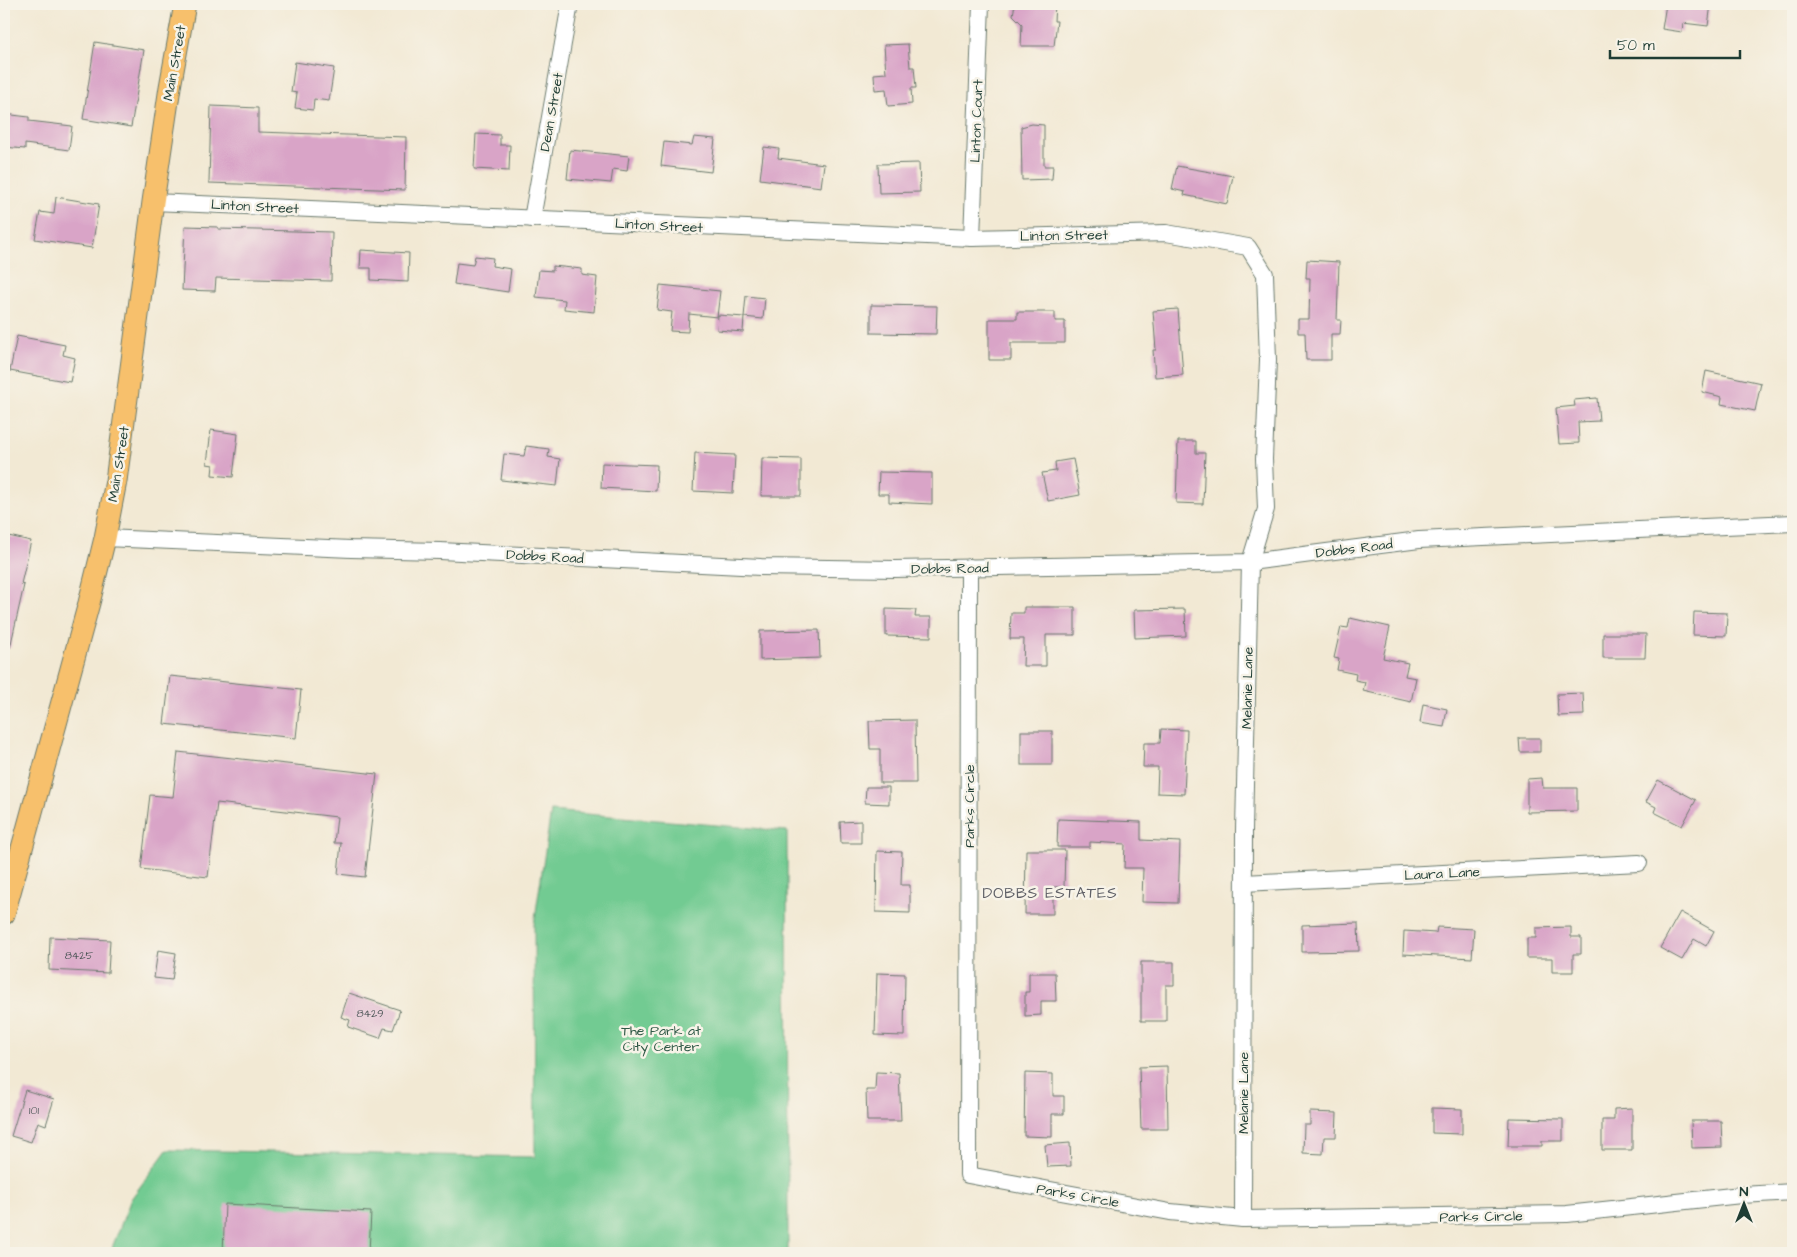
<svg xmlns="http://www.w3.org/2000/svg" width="1797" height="1257" font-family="'Architects Daughter',sans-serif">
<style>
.green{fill:#72cb92;stroke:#488463}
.building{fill:#d9a4c7}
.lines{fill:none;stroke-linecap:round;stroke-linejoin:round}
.minor-casing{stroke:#69796c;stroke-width:18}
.major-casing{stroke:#69796c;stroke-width:23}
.minor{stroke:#fff;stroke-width:16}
.major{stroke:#f7c06c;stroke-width:21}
.labels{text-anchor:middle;stroke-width:5;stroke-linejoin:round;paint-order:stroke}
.number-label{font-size:11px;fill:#4e5759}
.street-label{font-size:14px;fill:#1f3d34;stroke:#f7f3e8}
.park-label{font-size:14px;fill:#305947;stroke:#f7f3e8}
.neighbourhood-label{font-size:15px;letter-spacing:1px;fill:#606167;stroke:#f7f3e8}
</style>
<rect width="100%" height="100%" fill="#f7f3e8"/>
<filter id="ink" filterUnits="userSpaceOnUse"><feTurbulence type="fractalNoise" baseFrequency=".02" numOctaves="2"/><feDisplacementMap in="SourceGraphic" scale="10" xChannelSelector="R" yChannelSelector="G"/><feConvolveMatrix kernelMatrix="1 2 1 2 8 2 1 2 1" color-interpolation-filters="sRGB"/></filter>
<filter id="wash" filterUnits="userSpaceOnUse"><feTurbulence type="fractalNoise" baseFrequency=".0096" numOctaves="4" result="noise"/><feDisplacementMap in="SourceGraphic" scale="20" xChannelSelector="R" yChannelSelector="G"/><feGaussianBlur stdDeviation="1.12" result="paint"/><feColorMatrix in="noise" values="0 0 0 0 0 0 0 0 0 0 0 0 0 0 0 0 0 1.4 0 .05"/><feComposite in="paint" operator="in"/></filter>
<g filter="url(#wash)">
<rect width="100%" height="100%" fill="#f2e9d4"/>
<!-- green -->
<polygon class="green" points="551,811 787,831 788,1253 110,1253 131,1199 167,1150 535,1157 534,925"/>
<g id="blocks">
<!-- building -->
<g class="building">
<polygon points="1015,4 1055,4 1054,21 1057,21 1054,46 1021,46 1022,24 1013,15"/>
<polygon points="1666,4 1711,4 1708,26 1683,23 1682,32 1662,29"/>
<polygon points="95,42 144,50 131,127 83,119"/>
<polygon points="908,44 910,67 914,67 916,88 911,88 912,104 888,106 886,89 875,90 874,74 886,73 884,45"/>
<polygon points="295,62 334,68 329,101 314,99 313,110 295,108 297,93 291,92"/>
<polygon points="211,106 258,108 258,132 406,137 405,190 209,183"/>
<polygon points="4,114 29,117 29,121 72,126 69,150 25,144 25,149 4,147 6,135 4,135"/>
<polygon points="1032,124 1044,125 1044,166 1053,166 1052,179 1022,180 1021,127"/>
<polygon points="476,134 500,135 500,145 510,145 509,171 474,169"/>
<polygon points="694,137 715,139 711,172 661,166 664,142 692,145"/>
<polygon points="764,147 779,149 778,158 824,164 821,187 760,179"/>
<polygon points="570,150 629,156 627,171 613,169 611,183 567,179"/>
<polygon points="919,163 920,192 879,193 878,164"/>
<polygon points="1177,166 1233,176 1227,204 1184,195 1185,192 1172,189"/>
<polygon points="56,197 99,204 92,248 35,239 40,212 54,214"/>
<polygon points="185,226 218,227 218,229 332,232 331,281 216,278 215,291 182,290"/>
<polygon points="361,250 409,253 408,282 371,280 371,268 360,268"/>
<polygon points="475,256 493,258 492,266 511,269 508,292 454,284 457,263 473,265"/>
<polygon points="1307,260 1339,262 1337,320 1341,320 1340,334 1331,334 1331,360 1306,360 1305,333 1298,333 1298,319 1309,319 1310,278 1306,278"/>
<polygon points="553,266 582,269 582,275 597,277 594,312 564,309 565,300 536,297 539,270 553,271"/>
<polygon points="660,285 720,291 717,317 689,314 688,332 670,331 672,312 657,310"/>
<polygon points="746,296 765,298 763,319 744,317"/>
<polygon points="871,305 937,306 936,334 871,333"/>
<polygon points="1178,309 1183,375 1155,377 1153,350 1156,350 1153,311"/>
<polygon points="1017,312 1055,312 1055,321 1065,321 1065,343 1011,343 1011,360 989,360 989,319 1017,319"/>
<polygon points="718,315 744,317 743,332 717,330"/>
<polygon points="17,336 65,345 63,355 75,358 70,382 10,371"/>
<polygon points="1706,371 1761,383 1755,411 1721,404 1722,397 1702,392"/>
<polygon points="1597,398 1599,421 1578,422 1579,443 1559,444 1556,408 1575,406 1574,400"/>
<polygon points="211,430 238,434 233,477 212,475 213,465 207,464"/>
<polygon points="1178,441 1196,441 1196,453 1205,453 1203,504 1176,503"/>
<polygon points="526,446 549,449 548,457 560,459 557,486 501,480 504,454 524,456"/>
<polygon points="695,453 735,455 733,493 693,491"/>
<polygon points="762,458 801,459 801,496 761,496"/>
<polygon points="1073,459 1080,495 1048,501 1042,473 1056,471 1055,462"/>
<polygon points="602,463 657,465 656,491 601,488"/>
<polygon points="879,472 932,473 932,504 889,502 889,494 878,494"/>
<polygon points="4,535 31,541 21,584 24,585 10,648 4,647"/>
<polygon points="1024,607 1075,607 1075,635 1046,635 1046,666 1023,666 1024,639 1010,639 1011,613 1024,613"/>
<polygon points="886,609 916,610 915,617 931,617 931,637 886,636"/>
<polygon points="1185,609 1186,636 1135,638 1134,610"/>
<polygon points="1694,612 1727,613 1726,636 1693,635"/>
<polygon points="1350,618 1390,627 1383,658 1408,663 1405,676 1416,678 1411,702 1363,691 1365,682 1355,680 1356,674 1337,670 1339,659 1334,658 1341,627 1348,628"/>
<polygon points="819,630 820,658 760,660 760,631"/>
<polygon points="1603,634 1646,634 1645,658 1603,658"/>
<polygon points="170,676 301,690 296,738 164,724"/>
<polygon points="1583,693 1584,715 1558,716 1557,694"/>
<polygon points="1423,704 1447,709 1444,727 1420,723"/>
<polygon points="915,720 916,783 880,783 880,749 870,749 869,721"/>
<polygon points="1161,729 1187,730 1184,794 1157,793 1158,767 1143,767 1144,743 1160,743"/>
<rect x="1021" y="731" width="31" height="34"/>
<polygon points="1519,738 1540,738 1540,752 1520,752"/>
<polygon points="178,752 377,774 365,877 338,874 341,843 334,843 337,817 217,803 208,877 141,869 150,795 173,797"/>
<polygon points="1542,778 1543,788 1577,788 1577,811 1527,812 1527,779"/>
<polygon points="1658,780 1696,800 1682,826 1654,812 1656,807 1646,802"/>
<polygon points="866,787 889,787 889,804 865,803"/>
<polygon points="1058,819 1141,822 1141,840 1180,842 1178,903 1142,902 1143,868 1124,868 1125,844 1090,842 1090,847 1057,847"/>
<polygon points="861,821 861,843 841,843 840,822"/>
<polygon points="1026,850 1065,850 1064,887 1053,887 1053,914 1025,914"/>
<polygon points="877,851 902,852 901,885 910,885 910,913 876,912"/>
<polygon points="1680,912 1714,931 1706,946 1694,939 1682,960 1660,948"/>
<polygon points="1358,923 1359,951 1302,952 1302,925"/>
<polygon points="1437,927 1474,929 1472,958 1403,954 1404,931 1436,933"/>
<polygon points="1571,927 1571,937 1581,937 1581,954 1573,954 1573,972 1552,972 1552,958 1527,958 1527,938 1536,938 1536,928"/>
<polygon points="50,937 110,940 108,973 49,970"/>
<polygon points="158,950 176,953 172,980 154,978"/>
<polygon points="1141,962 1174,962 1174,985 1166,985 1166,1021 1141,1021"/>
<polygon points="877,973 905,974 904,1036 875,1035"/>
<polygon points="1029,973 1055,973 1056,1001 1041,1001 1041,1015 1025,1016 1025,992 1029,992"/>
<polygon points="349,993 400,1010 393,1030 384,1028 380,1038 348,1027 350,1020 341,1017"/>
<polygon points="1167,1066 1168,1129 1141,1129 1139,1067"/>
<polygon points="876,1072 899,1073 901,1121 867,1121 866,1090 875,1090"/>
<polygon points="1025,1073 1053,1074 1053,1096 1064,1096 1064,1114 1052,1114 1052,1137 1024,1136"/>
<polygon points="25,1090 54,1099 46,1125 38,1122 31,1142 11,1136"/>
<polygon points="1432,1108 1462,1109 1462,1134 1432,1133"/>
<polygon points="1632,1108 1632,1150 1602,1150 1602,1120 1614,1120 1614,1109"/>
<polygon points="1310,1112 1337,1113 1336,1137 1324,1137 1323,1154 1303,1153 1304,1125 1310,1125"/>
<polygon points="1509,1118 1563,1119 1563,1141 1542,1141 1542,1146 1508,1146"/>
<polygon points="1691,1121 1721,1121 1722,1147 1692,1148"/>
<polygon points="1070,1143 1071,1166 1047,1167 1045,1145"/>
<polygon points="225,1204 371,1212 369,1253 223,1253"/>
</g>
</g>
</g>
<g filter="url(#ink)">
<use href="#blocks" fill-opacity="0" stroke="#69796c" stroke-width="1"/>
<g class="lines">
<defs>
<g id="minor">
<polyline points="153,202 972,238 1166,233 1248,247 1265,274 1268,360 1264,459 1266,509 1250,562 1244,830 1243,1219"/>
<polyline points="532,219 570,4"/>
<polyline points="972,238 981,4"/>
<polyline points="105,538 351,549 440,551 761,567 895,569 1250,562 1419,540 1793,523"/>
<polyline points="969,567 968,1175 1170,1212 1243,1219 1567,1214 1741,1195 1793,1192"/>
<polyline points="1244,883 1639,863"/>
</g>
<polyline id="major" points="4,914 89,603 105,538 116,481 153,202 170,87 185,4"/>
</defs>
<!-- minor casing -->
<use href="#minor" class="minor-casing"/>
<!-- major casing -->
<use href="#major" class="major-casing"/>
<!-- minor -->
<use href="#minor" class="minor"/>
<!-- major -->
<use href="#major" class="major"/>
</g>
</g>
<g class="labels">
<!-- number labels -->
<g class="number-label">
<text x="79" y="959">8425</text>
<text x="370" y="1017">8429</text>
<text x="34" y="1114">101</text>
</g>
<!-- street labels -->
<g class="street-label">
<text transform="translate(174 63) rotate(-80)" y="5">Main Street</text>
<text transform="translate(551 112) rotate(-80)" y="5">Dean Street</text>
<text transform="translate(976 121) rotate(-88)" y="5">Linton Court</text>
<text transform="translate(255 206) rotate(3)" y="5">Linton Street</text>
<text transform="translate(659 225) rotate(3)" y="5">Linton Street</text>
<text transform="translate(1064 235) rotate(-1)" y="5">Linton Street</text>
<text transform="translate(118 464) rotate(-81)" y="5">Main Street</text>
<text transform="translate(1354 548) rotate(-7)" y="5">Dobbs Road</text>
<text transform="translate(545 556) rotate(3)" y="5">Dobbs Road</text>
<text transform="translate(950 568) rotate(-1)" y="5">Dobbs Road</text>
<text transform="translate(1247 688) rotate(-89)" y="5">Melanie Lane</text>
<text transform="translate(969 806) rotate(-90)" y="5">Parks Circle</text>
<text transform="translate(1442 873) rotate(-3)" y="5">Laura Lane</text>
<text transform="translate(1243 1093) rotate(-90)" y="5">Melanie Lane</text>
<text transform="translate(1078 1195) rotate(10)" y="5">Parks Circle</text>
<text transform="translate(1481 1216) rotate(-1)" y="5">Parks Circle</text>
</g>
<!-- park labels -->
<g class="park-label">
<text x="661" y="1035">The Park at<tspan x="661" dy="16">City Center</tspan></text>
</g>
<!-- neighbourhood labels -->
<g class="neighbourhood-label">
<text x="1050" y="898">DOBBS ESTATES</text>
</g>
</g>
<!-- margin -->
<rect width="1797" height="1257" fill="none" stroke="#f7f3e8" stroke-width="20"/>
<!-- north arrow -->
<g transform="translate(1744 1204)" stroke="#f7f3e8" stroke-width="4" paint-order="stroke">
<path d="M0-4L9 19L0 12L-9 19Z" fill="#1f3d34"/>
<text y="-8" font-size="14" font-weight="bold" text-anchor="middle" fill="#1f3d34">N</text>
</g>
<!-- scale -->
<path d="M1610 50v8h130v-8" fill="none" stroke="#1f3d34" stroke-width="2.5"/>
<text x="1617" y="50" font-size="15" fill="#1f3d34" stroke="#f7f3e8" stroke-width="4" paint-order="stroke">50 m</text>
</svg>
